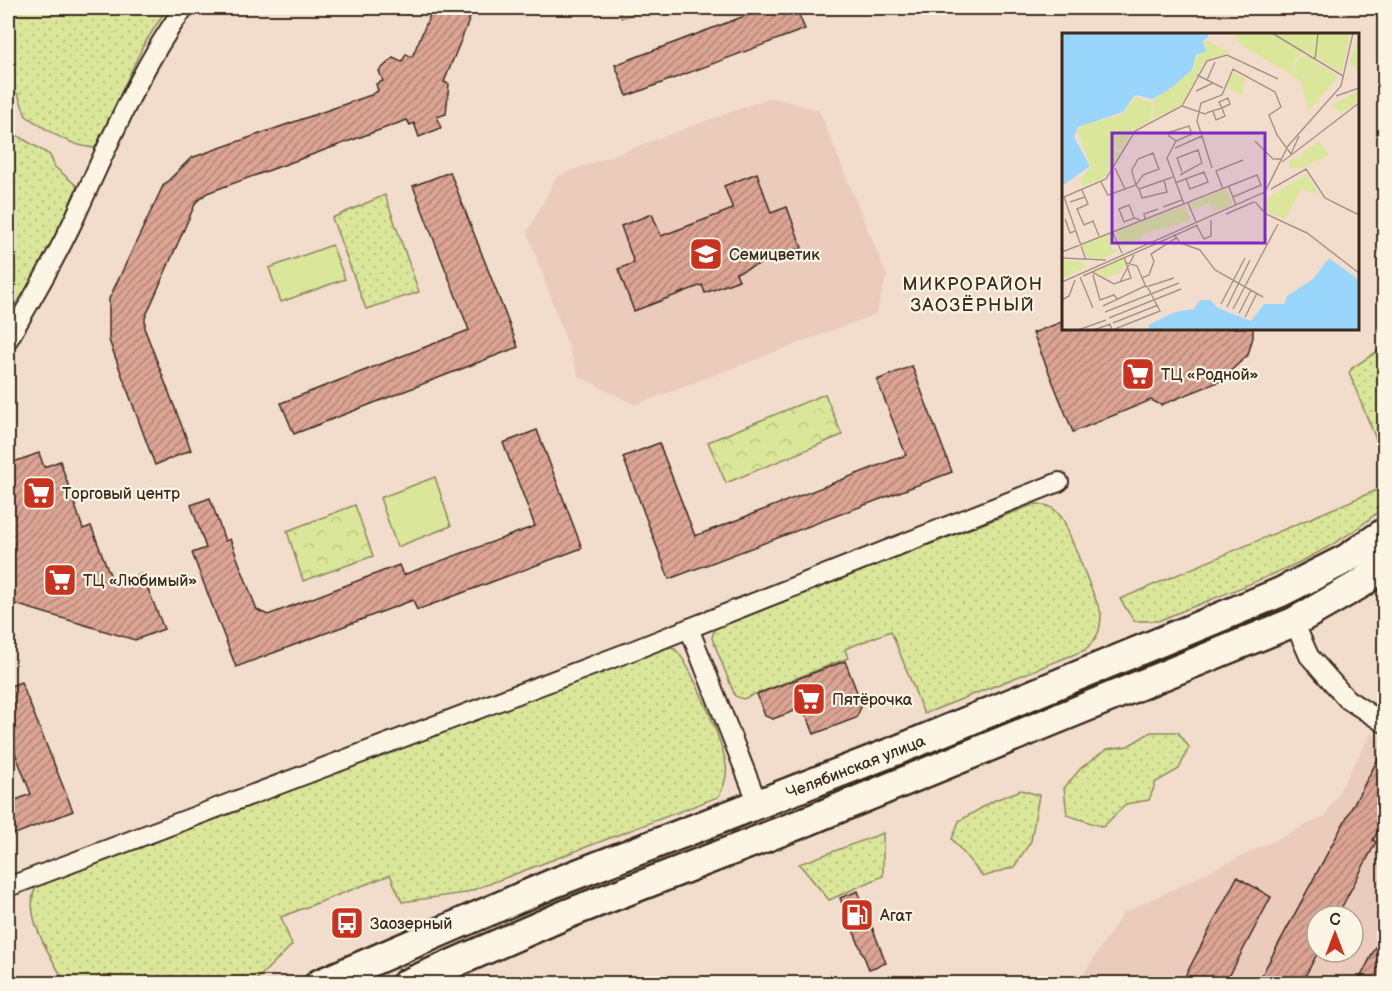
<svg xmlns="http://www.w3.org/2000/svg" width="1392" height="991" font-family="'Balsamiq Sans',sans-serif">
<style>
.built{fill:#ebccbc;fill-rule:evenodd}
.grass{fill:url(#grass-dots);stroke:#8a885c;stroke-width:1.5}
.park{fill:url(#park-crowns);stroke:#8a885c;stroke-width:1.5}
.pitch{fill:#dae699;stroke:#8a885c;stroke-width:1.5}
.building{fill:url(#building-hatch);stroke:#3b2a1e;stroke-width:1.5}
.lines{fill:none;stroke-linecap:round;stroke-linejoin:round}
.minor-casing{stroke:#3b2a1e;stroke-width:22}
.primary-casing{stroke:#3b2a1e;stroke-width:33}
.minor{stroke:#fcf5e5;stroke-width:18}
.primary{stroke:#fcf5e5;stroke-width:28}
.labels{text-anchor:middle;stroke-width:4.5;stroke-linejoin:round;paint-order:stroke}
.poi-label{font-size:16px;fill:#3b2a1e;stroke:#fcf5e5;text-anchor:start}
.street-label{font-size:16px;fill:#3b2a1e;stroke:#fcf5e5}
.neighbourhood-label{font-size:18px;letter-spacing:1.5px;fill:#3b2a1e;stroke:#fcf5e5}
.inset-road{fill:none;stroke:#a99587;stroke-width:1.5}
.view{fill:#7b2cbf;fill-opacity:0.15;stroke:#7b2cbf;stroke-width:3}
.inset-edge{fill:none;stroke:#3b2a1e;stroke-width:3}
</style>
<defs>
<pattern id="grass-dots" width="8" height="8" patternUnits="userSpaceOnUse" patternTransform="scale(1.5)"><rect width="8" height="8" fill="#dae699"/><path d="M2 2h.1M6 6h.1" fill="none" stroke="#bcc583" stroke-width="1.8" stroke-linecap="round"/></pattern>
<pattern id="park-crowns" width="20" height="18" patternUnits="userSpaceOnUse" patternTransform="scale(1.5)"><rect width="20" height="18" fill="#dae699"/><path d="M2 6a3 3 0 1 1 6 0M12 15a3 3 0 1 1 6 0" fill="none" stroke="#bcc583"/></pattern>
<pattern id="building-hatch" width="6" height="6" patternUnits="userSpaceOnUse" patternTransform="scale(1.5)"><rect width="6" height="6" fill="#dba494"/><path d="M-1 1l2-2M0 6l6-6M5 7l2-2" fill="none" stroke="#b38678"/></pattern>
</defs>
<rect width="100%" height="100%" fill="#f2ddcd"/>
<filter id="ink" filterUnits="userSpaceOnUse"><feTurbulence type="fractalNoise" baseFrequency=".0167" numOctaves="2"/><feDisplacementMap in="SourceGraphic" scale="12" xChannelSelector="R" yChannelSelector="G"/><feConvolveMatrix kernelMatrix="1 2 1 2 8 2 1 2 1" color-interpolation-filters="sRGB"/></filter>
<g filter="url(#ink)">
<!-- built -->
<g class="built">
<polygon points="771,97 819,110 887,276 876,314 635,405 579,376 527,232 557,176"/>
<path d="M1372 732 1384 740V983L1077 984 1123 913 1325 816ZM1317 916H1353V952H1317Z"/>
</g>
<!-- grass -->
<g class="grass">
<path d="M8 8H167L143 46 95 148C69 146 47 130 26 116L18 94 8 88Z"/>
<polygon points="8,130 50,155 55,167 77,186 43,268 8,327"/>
<polygon points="385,195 419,292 366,309 332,218"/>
<polygon points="1384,347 1384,459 1349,373 1352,368"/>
<path d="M1384 487V506C1328 561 1230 590 1158 621H1134L1120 599Z"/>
<path d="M1035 504C1050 504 1056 509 1064 521L1101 613C1101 630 1098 638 1085 650L924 714 891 631 845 649 848 658 743 699 735 696 712 638 715 627Z"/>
<path d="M664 647 675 649C691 664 723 743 726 765 728 777 724 787 718 797L465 893 402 902 390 875 281 917 292 945 253 983H65C52 957 20 914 37 885Z"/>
<polygon points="1151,732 1178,732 1189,747 1179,769 1156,782 1149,800 1126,804 1103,827 1067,815 1064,788 1081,768 1107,749 1128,746"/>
<polygon points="1021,790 1039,795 1031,841 1014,867 983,877 952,839 959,821 995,800"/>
<polygon points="883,833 883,876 829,900 799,864"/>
</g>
<!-- park -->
<g class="park">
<polygon points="618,8 651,8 621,18"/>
<polygon points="825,394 842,435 726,483 708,442"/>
<polygon points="355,505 373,556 303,581 287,531"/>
</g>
<!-- pitch -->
<g class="pitch">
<polygon points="332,245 345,279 281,302 269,268"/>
<polygon points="435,477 451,526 397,547 380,498"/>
</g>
<!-- building -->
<g class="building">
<polygon points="433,8 474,8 444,82 449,84 446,114 437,117 441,128 419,137 414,123 410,125 407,120 207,193 196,202 145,318 145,330 191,450 155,465 109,340 109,299 163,186 191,158 371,95 378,91 376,84 383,81 379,71 393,58 402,62 406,54 412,57"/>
<polygon points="757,8 796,8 805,29 627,96 615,65 758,11"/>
<polygon points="450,172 518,347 294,434 281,403 469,330 413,186"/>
<polygon points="757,173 771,213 787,207 802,248 736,273 739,280 705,293 702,285 634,311 618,269 634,263 621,226 652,214 661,236 733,209 724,186"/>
<polygon points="1064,321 1064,328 1253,328 1253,337 1248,355 1227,374 1228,378 1161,405 1151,400 1073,432 1033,333"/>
<polygon points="912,366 952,472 669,579 623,457 659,443 695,536 906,455 877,380"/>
<polygon points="537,430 582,548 417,610 413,600 236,667 192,553 206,548 191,505 210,498 225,541 230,539 257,610 268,615 399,565 403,575 535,526 503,443"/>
<polygon points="39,453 44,467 60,461 83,529 91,526 114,585 142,574 164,629 135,640 8,602 8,464"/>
<polygon points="845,661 862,705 856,718 814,734 807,716 794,711 773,719 765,716 757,694"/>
<polygon points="21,682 73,811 8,837 8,803 31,794 8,735 8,687"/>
<polygon points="1384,748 1384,820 1373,840 1376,842 1337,916 1317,916 1317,954 1301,984 1257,984"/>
<polygon points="1237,877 1271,897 1225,984 1181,984"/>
<polygon points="858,891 886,963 869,969 840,898"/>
<polygon points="1384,931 1384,984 1357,984"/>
</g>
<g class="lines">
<defs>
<g id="minor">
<path d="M8 340C32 299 56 258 76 215 109 144 138 71 184 8"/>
<polyline points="1294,622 1309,656 1347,699 1384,723"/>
<polyline points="689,628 758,804"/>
<polyline points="8,887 634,650 1059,482"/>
</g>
<g id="primary">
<path id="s1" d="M319 984 554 883 900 749 1281 592 1346 559 1384 533"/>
<polyline points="406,984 567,914 800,824 1294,622 1362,583 1384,563"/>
</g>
</defs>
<!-- minor casing -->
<use href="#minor" class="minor-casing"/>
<!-- primary casing -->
<use href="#primary" class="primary-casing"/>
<!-- minor -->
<use href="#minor" class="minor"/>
<!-- primary -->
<use href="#primary" class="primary"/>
</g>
</g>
<!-- icons -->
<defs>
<symbol id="school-square" viewBox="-11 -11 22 22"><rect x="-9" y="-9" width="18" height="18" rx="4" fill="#c8321e" stroke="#fcf5e5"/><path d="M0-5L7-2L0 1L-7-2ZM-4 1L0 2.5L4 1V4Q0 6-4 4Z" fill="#fff"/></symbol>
<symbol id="supermarket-square" viewBox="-11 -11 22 22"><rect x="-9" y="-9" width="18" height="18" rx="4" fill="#c8321e" stroke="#fcf5e5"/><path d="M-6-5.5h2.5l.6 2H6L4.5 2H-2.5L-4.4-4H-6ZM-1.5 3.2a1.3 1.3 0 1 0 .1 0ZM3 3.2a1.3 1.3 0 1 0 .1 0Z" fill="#fff"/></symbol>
<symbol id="fuel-square" viewBox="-11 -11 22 22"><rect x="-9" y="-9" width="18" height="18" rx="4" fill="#c8321e" stroke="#fcf5e5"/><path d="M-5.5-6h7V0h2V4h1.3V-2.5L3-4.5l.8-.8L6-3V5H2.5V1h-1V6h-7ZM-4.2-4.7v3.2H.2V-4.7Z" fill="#fff"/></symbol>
<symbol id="bus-square" viewBox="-11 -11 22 22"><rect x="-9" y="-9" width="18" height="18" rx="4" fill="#c8321e" stroke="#fcf5e5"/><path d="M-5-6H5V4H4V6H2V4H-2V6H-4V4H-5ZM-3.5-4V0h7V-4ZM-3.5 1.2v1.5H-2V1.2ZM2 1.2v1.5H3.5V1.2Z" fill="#fff"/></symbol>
</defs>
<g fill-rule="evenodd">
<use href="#school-square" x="687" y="235" width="38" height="38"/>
<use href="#supermarket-square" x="1119" y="355" width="38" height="38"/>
<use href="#supermarket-square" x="20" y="474" width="38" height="38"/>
<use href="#supermarket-square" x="41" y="561" width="38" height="38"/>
<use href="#supermarket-square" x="790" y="680" width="38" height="38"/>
<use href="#fuel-square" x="838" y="896" width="38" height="38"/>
<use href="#bus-square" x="328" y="904" width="38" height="38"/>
</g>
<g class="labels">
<!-- poi labels -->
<g class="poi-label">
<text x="729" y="260">Семицветик</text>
<text x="1161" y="380">ТЦ «Родной»</text>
<text x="62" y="499">Торговый центр</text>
<text x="83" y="586">ТЦ «Любимый»</text>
<text x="832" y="705">Пятёрочка</text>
<text x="880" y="921">Агат</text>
<text x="370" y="929">Заозерный</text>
</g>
<!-- street labels -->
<g class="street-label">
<text dy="6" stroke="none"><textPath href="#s1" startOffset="579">Челябинская улица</textPath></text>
</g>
<!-- neighbourhood labels -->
<g class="neighbourhood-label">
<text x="973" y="290">МИКРОРАЙОН<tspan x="973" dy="21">ЗАОЗЁРНЫЙ</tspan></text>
</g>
</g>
<!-- overview -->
<g transform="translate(1062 33)">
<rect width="297" height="297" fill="#f2ddcd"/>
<path d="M171 0H288L280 40 243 17 233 26 230 37 247 46 255 39 253 29 276 43 247 78 238 47 179 12ZM143 7 168 19 142 29 120 72 91 86V67L130 38 135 23 144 20ZM171 39 183 45 180 62 163 54ZM297 57V68L279 80 270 72ZM74 64 90 70 89 87 69 99 60 117 48 112 58 121 42 146 20 153 18 146 29 134 15 97 27 90 59 82ZM257 108 267 122 239 135H228L227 128 234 124 240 127 238 121ZM244 141 257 162 239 156 223 186 207 180 203 170 207 164ZM164 156 171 171 152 179 148 170 131 177 129 170ZM123 172 129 188 81 201 77 209 60 215 53 199ZM48 200 50 216 56 218 39 226 24 223 21 212ZM62 225 64 229 59 239 44 245 34 239ZM0 227 20 229 25 233 0 246Z" fill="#dae699"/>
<path d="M297 0V40L288 28ZM233 34a11 11 0 1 1 22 0a11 11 0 1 1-22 0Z" fill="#dae699"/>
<path d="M0 0H146V4L141 8 144 19 134 22 130 37 105 58 90 66 73 62 61 79 16 94 12 104 28 133 3 151 0 150ZM267 225 297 247V297H88L86 292 113 279 132 276 138 267H148L156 275 189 288 202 271H222L225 263 251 246Z" fill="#9ad6fb"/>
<path class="inset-road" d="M210 0 281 43M253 26 256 0M135 42 161 55M145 47 153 29M134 58 151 50M274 63 297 55M120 73 143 81 147 79 160 75 168 71 166 65 157 69 160 75 163 83 154 87 151 78M140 103 150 135M114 108 107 103 108 99 127 93 130 101 114 108 105 125 122 171M193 108 211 126H219M113 115 140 103 135 88 139 70 160 62 171 36 213 59 219 74 207 82 215 102 229 121M229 121 237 103M220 129 297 70M53 135 63 156 74 152 81 142 97 136 91 120 76 126 70 137V139L74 152 77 156 80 165 105 159 102 147M118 142 140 130 136 117 115 125 120 139M39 149 46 162 63 156M113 150 142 139 146 149 128 156 124 146M167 154 174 172M77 156 111 144M161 156 154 138 181 127M209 156 244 136 263 165 297 182M23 164 26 171 15 176 22 192 31 188 37 203M8 169 23 164 20 157M193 169 204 181 245 200 297 240M126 170 134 189M101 174 120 167M164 181 192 169M72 185 62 189 57 176 67 172 72 185 78 187M3 186 8 200 13 198M83 186 82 181 96 176M135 193 142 206 149 203V187M51 200 60 220M112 201 118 210 138 217 153 237 201 264M0 219 195 142 199 152 171 164M0 225 44 227M24 227 2 164 44 146 73 98 120 73 145 28 165 22 216 46M65 230 75 233 84 254 112 245M30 239 52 251 69 245 62 224M31 242 38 267 52 262 56 267M21 243 136 192M18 244 31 275M80 245 87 242 92 228 89 221 114 205M0 249 203 159 226 113 279 53 291 0M58 249 72 222M0 267 7 263 13 247M159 271 183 225M41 273 83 253M165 274 188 227M171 276 216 191M43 279 117 250M177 280 189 257M183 284 195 260M47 285 119 256M51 290 96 272M53 296 98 278 86 255M16 297 44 287M32 297 48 291 50 297"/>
<path class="view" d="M50 100H203V210H50Z"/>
<rect width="297" height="297" class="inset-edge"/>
</g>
<!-- margin -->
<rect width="1392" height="991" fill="none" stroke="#fcf5e5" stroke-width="30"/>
<rect x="15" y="15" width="1362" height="961" fill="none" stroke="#3b2a1e" stroke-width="2" filter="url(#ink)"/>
<!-- north arrow -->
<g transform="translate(1335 934)"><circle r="28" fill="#fcf5e5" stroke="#afa495" stroke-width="1.5"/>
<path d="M0-4.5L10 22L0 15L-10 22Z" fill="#c8321e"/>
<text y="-9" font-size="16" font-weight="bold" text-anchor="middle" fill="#3b2a1e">С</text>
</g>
</svg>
